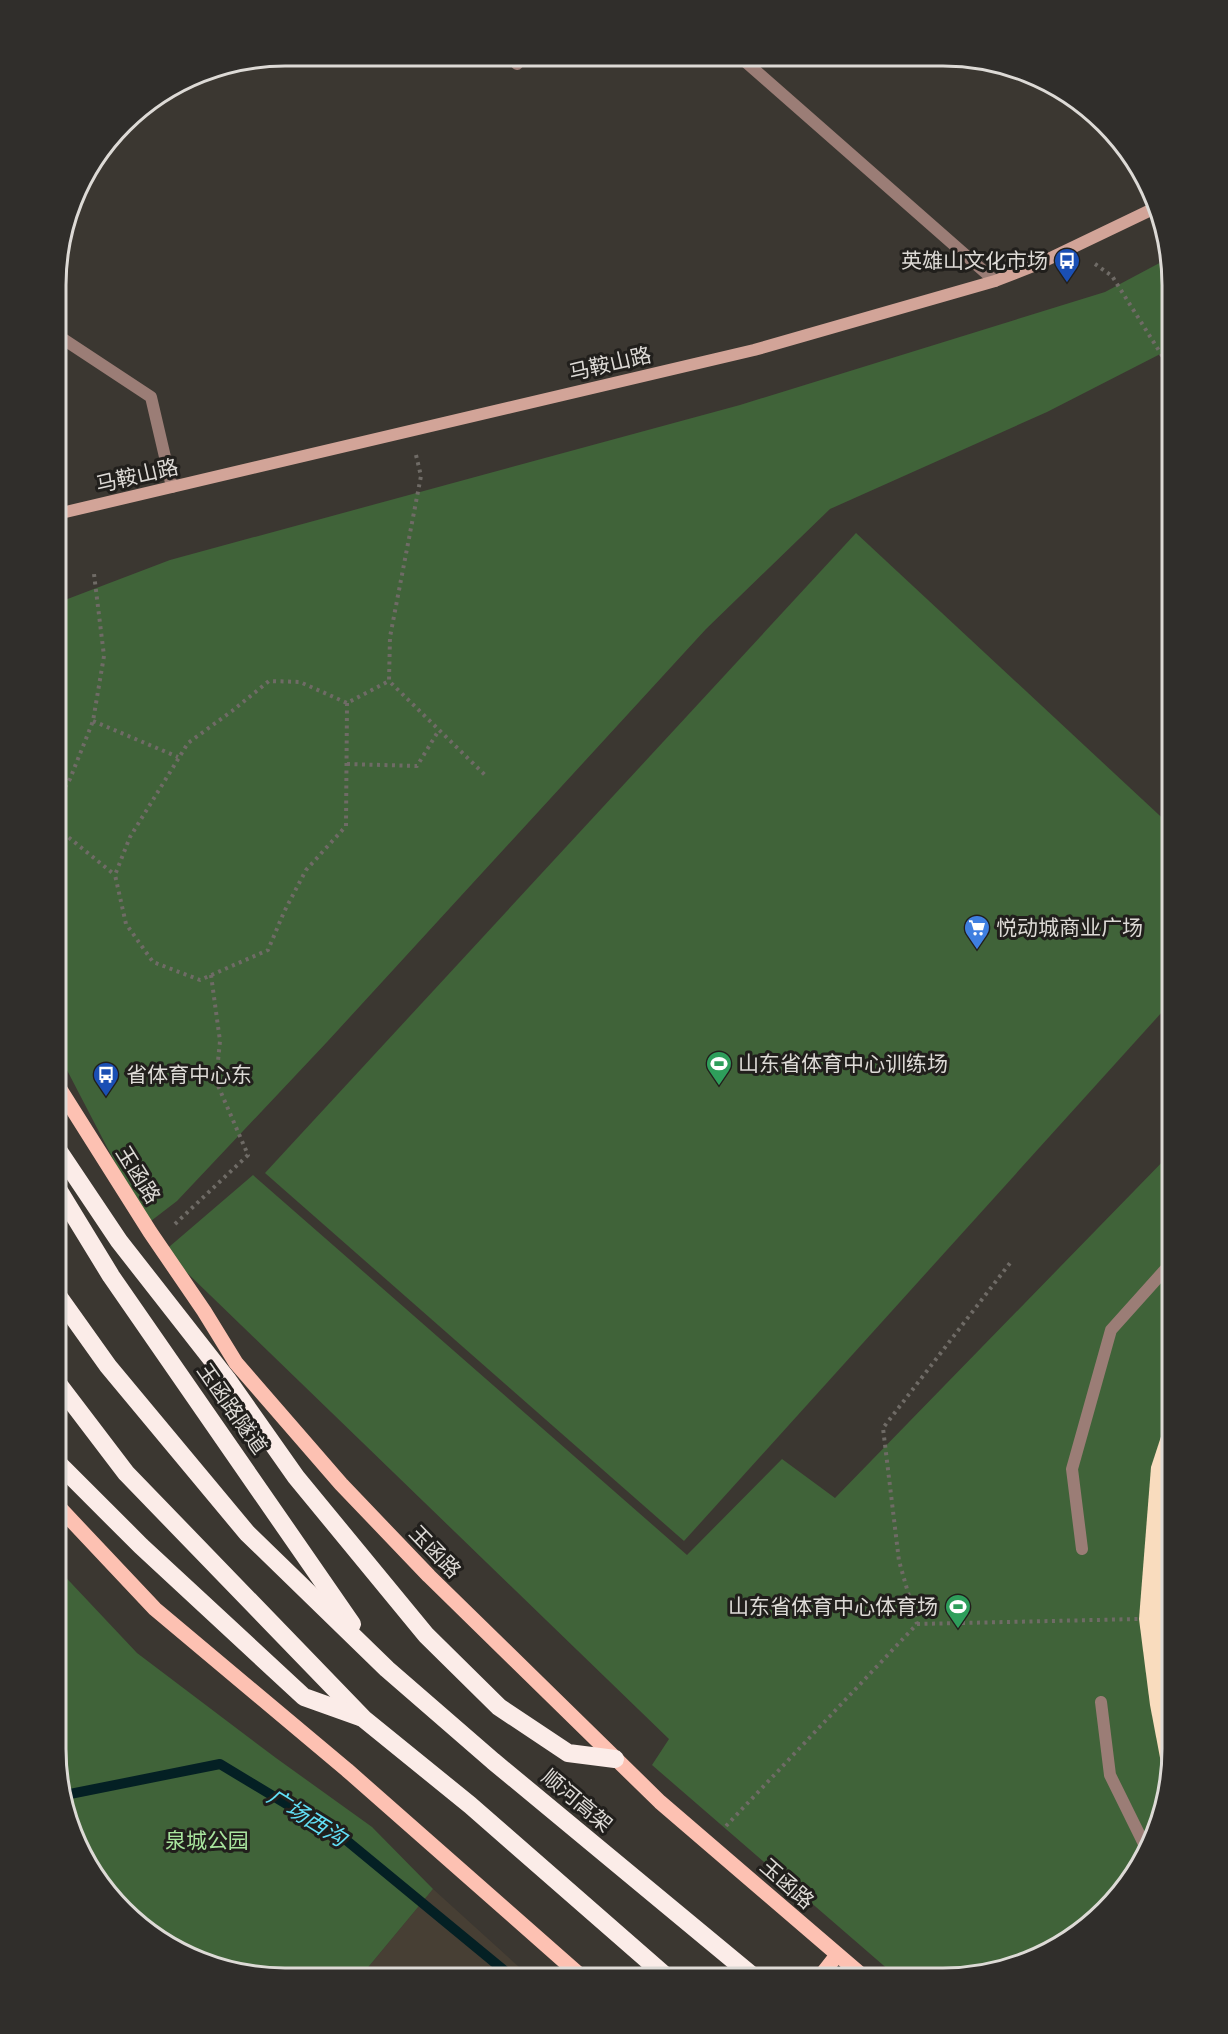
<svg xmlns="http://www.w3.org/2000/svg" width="1228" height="2034" font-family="'Roboto Condensed','Noto Sans SC',sans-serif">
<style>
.built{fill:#473f34}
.green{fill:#406339}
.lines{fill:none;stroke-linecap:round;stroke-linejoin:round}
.stream{stroke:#042024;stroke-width:10}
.building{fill:#f9dcbe}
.path{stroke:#6f6b66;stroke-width:4;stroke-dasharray:3 4.5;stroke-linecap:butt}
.lane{stroke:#9b7d76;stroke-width:12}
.street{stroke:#9b7d76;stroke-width:12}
.secondary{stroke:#d2a498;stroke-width:12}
.primary{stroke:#fdc1b2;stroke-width:15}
.highway{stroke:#fbece8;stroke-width:18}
.labels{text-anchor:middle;stroke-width:6;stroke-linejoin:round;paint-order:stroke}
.poi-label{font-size:21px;fill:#dddad6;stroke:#211f1c;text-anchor:start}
.street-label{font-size:21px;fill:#dddad6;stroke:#211f1c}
.park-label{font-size:21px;fill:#a9e59e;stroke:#211f1c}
.water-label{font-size:22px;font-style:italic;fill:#62e0f7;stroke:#211f1c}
.rim{fill:none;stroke:#dddad6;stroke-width:3}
</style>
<rect width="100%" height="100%" fill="#3b3731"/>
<!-- built -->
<polygon class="built" points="433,1889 530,1977 360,1977"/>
<!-- green -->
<g class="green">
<polygon points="1167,259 1172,285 1172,348 1047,412 830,509 706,629 327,1042 177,1201 147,1224 56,1049 57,603 170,560 740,405 1105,292"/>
<polygon points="856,533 1172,827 1172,1001 684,1541 265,1173"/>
<polygon points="1172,1152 1172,1764 1155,1836 1125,1888 1082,1931 1030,1961 943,1978 898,1978 652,1765 669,1739 180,1266 169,1247 253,1175 687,1555 782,1459 835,1498"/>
<polygon points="56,1567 137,1653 276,1758 372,1827 433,1889 360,1977 256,1977 198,1961 146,1931 103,1888 73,1836 56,1749"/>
</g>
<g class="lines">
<!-- stream -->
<polyline class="stream" points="65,1795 220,1764 346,1840 512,1977"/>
</g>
<!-- building -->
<polygon class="building" points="1172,1403 1172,1764 1166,1789 1150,1705 1139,1619 1151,1467"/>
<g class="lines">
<!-- path -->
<g class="path">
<polyline points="1095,264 1112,276 1168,365 1172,368"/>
<polyline points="416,455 421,476 390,637 389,681 486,776"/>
<polyline points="347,703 346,826 306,870 284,912 268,950 200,980 153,962 126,924 115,875 130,837 188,743 232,711 269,681 300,682 347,703 389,681"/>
<polyline points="93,721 178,757"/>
<polyline points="347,764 417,766 439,730"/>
<polyline points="57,800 70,779 93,721 104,656 94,574"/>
<polyline points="57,828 115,875"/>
<polyline points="175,1224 248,1155 216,1081 220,1041 211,975"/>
<polyline points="917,1624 1139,1619"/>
<polyline points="726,1826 917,1624 899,1561 883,1428 1010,1263"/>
</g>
<!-- lane -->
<g class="lane">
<polyline points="57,335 151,397 172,487"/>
<polyline points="1082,1549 1072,1469 1111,1330 1172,1262"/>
<polyline points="1101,1702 1110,1775 1147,1850"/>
</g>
<!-- street -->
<g class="street">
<polyline points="740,57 995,281"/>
<polyline points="517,64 524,56"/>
<polyline points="1073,97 1132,157"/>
</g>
<!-- secondary -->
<polyline class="secondary" points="57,514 754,350 995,281 1036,265 1157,207"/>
<!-- primary -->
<g class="primary">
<polyline points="56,1083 150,1232 204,1311 236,1363 341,1484 429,1576 660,1802 865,1978"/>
<polyline points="56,1504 155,1609 347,1770 582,1977"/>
<polyline points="819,1978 837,1955"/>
</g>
<!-- highway -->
<g class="highway">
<polyline points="56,1147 119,1241 227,1379 296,1477 426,1635 499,1707 568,1753 615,1759"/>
<polyline points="56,1186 111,1276 352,1624"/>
<polyline points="56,1293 108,1366 247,1533 387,1669 493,1761 755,1978"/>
<polyline points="56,1381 126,1473 364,1719 470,1805 668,1978"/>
<polyline points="56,1461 141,1546 304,1697 360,1717"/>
</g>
</g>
<!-- icons -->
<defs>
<symbol id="bus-pin" viewBox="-11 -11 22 30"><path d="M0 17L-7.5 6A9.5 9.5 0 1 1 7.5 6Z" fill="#1a4fb4" stroke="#211f1c"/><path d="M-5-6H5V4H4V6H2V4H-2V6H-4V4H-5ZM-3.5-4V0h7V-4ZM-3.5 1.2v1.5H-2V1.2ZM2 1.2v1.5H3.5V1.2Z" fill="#fff"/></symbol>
<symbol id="supermarket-pin" viewBox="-11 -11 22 30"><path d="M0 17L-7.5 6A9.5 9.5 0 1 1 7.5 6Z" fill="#3f7fe0" stroke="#211f1c"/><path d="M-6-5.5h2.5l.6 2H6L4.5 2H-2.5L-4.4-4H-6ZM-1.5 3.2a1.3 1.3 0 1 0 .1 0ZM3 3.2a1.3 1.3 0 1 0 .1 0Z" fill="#fff"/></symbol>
<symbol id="stadium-pin" viewBox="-11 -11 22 30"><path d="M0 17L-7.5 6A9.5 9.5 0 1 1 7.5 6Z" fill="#2e9e5b" stroke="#211f1c"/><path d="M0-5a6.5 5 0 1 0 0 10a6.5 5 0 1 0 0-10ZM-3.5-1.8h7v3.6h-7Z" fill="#fff"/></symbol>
</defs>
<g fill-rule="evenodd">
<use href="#bus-pin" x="1052" y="246" width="30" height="40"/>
<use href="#supermarket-pin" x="962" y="913" width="30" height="40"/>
<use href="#stadium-pin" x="704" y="1049" width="30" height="40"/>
<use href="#bus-pin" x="91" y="1060" width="30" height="40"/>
<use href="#stadium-pin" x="943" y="1592" width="30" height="40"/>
</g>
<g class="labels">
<!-- poi labels -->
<g class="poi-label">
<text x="1048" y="268" text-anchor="end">英雄山文化市场</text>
<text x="996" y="935">悦动城商业广场</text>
<text x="738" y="1071">山东省体育中心训练场</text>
<text x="126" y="1082">省体育中心东</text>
<text x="938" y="1614" text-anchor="end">山东省体育中心体育场</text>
</g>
<!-- street labels -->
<g class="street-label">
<text transform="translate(610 364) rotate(-13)" y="7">马鞍山路</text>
<text transform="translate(137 476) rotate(-13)" y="7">马鞍山路</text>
<text transform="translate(138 1175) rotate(58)" y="7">玉函路</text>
<text transform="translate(232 1409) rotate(55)" y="7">玉函路隧道</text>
<text transform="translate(435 1552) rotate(46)" y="7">玉函路</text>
<text transform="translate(577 1801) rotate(40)" y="7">顺河高架</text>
<text transform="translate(787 1884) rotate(41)" y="7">玉函路</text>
</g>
<!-- park labels -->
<g class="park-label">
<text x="207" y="1848">泉城公园</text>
</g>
<!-- water labels -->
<g class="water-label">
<text transform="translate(307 1817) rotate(32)" y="8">广场西沟</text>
</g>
</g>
<!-- crop -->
<path d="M0 0H1228V2034H0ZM285 66H943A219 219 0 0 1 1162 285V1749A219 219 0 0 1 943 1968H285A219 219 0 0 1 66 1749V285A219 219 0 0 1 285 66Z" fill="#302e2b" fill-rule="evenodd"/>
<path class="rim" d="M285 66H943A219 219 0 0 1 1162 285V1749A219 219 0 0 1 943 1968H285A219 219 0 0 1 66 1749V285A219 219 0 0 1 285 66Z"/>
</svg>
